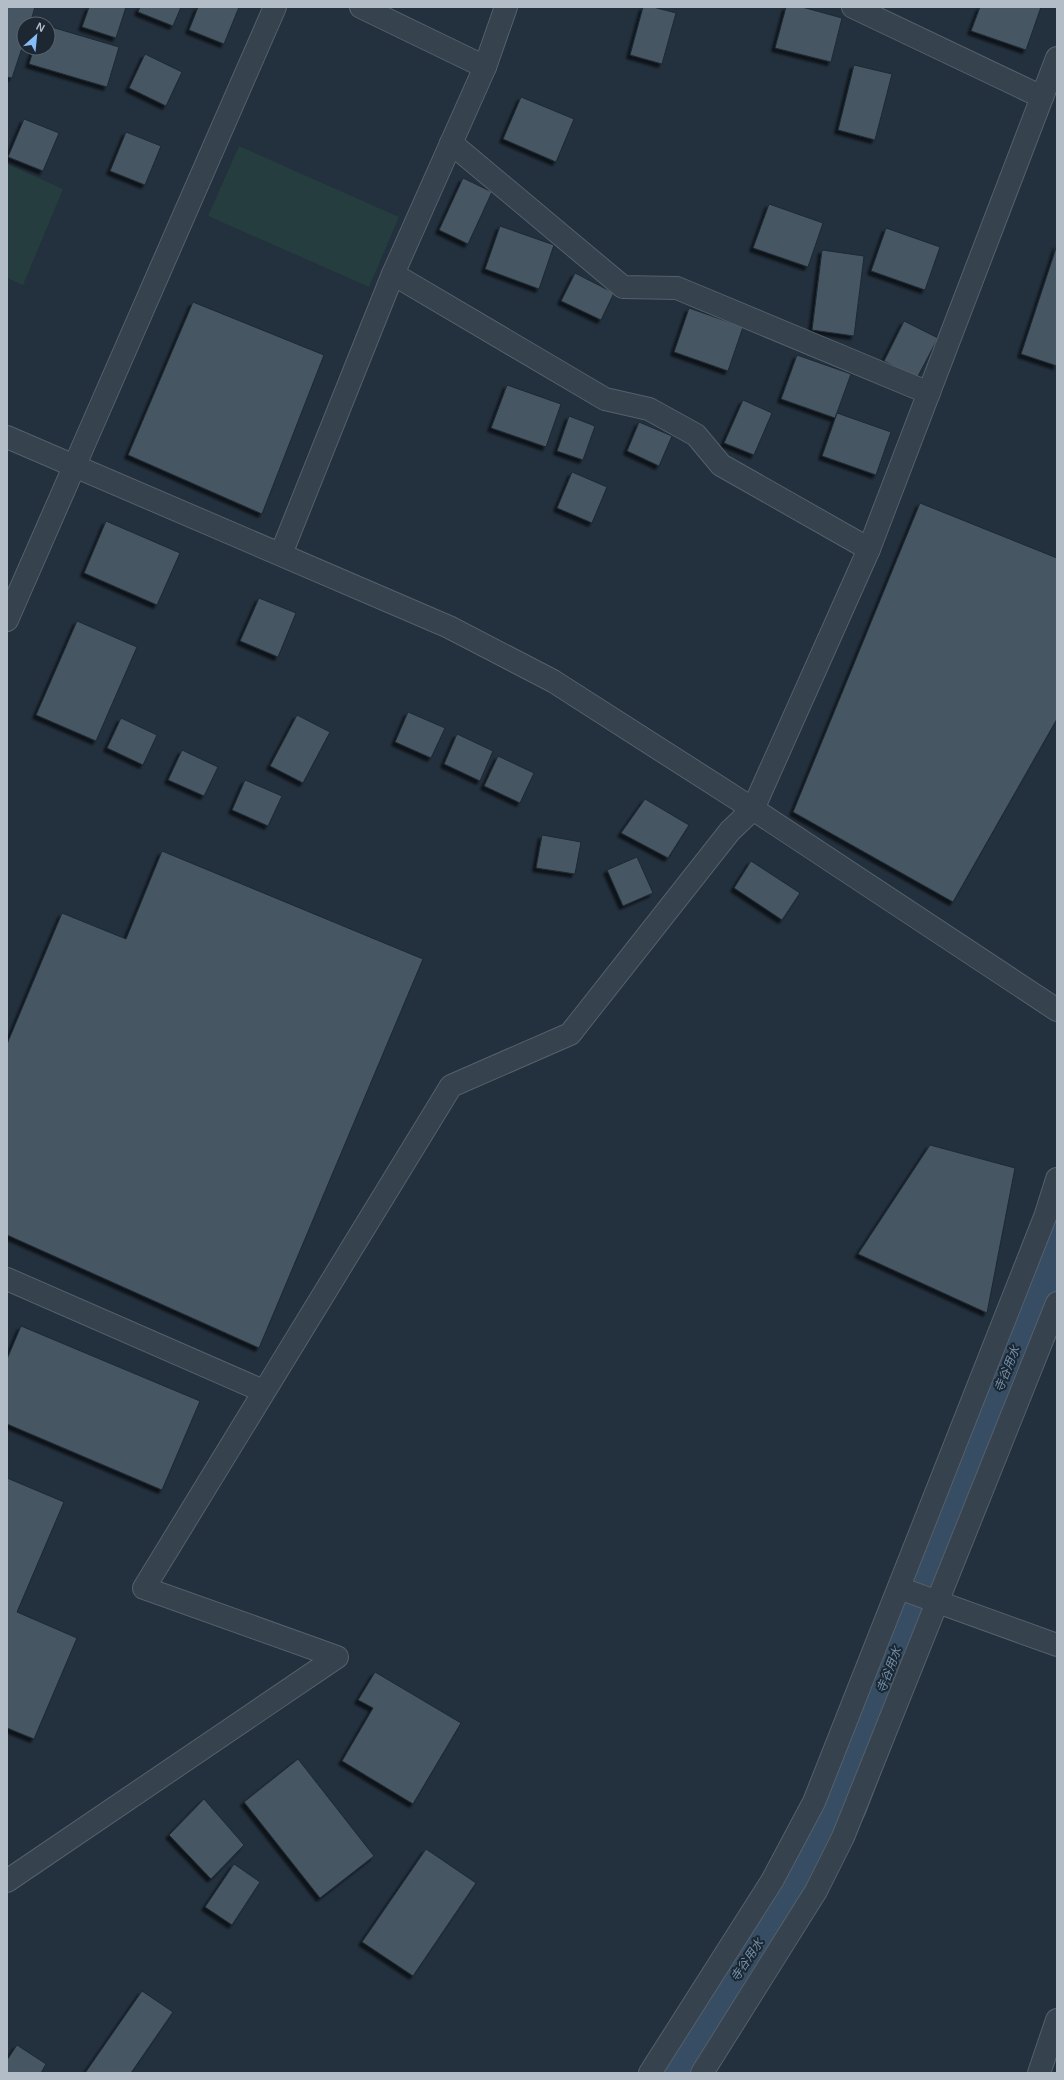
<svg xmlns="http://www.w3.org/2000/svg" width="1064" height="2080" font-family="Arial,'Noto Sans JP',sans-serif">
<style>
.green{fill:#253d3e}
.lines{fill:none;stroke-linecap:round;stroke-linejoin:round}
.river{stroke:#364d64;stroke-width:58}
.building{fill:#465663;stroke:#1e2934;filter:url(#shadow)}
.minor-casing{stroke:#55606b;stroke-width:24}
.tertiary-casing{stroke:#55606b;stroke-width:24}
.minor{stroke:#36424d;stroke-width:22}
.tertiary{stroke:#36424d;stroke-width:22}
.labels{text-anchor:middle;stroke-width:4;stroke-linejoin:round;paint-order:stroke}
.water-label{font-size:12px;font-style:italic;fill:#7190ac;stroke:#1c2732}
</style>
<defs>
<filter id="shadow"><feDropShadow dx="-3.5" dy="3.5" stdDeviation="1" flood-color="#0009"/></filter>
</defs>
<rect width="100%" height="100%" fill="#23303d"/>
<!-- green -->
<g class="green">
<polygon points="239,146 399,217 369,287 208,216"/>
<polygon points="7,164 63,189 23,285 7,278"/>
</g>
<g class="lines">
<!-- river -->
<polyline class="river" points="672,2073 777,1915 839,1803 943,1530 1057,1243"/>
</g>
<!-- building -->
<g class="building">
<polygon points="7,7 35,7 30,24 24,24 24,42 12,78 7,77"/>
<polygon points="89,7 126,7 116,38 82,27"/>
<polygon points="140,7 181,7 173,26 138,12"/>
<polygon points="198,7 239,7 224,44 189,30"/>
<polygon points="643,7 653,7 676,13 662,64 630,55"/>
<polygon points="786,7 802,7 842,18 831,62 775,48"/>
<polygon points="980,7 1041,7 1026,50 971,31"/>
<polygon points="48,26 119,47 107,87 29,64 34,48 48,48"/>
<polygon points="145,54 182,72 166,106 129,88"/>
<polygon points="854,65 892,74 875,140 838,130"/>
<polygon points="521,97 574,119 556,162 503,139"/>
<polygon points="24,119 59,133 43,171 8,157"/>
<polygon points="126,132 161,146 145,185 110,171"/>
<polygon points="463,178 492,192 468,244 439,230"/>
<polygon points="769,204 823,223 808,267 753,248"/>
<polygon points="500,226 554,245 539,289 485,269"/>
<polygon points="886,228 940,247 925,290 871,271"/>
<polygon points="1057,245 1057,366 1021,354"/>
<polygon points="822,250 864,256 854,336 812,330"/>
<polygon points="575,273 614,293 601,320 561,301"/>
<polygon points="193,302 324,355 262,514 128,455"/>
<polygon points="689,308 743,327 728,371 674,352"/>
<polygon points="904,321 938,338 917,378 884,361"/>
<polygon points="797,355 851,374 835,418 781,399"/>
<polygon points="507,385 561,404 546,447 491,428"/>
<polygon points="743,400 772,413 754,455 724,443"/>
<polygon points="837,413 891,432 876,475 822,456"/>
<polygon points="569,416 595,426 583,460 557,451"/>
<polygon points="639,422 672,436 659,466 627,451"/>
<polygon points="572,472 607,487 592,523 557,508"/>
<polygon points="920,503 1057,558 1057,719 953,902 793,812"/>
<polygon points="106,521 180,553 157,605 84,573"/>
<polygon points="259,598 296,613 278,657 240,641"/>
<polygon points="77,621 137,647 96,741 36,715"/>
<polygon points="408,712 445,728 431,758 395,742"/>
<polygon points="297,715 330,732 303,783 270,766"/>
<polygon points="121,718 157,735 143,765 107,748"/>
<polygon points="457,734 493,751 480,781 444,764"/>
<polygon points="182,750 218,767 204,796 168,780"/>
<polygon points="498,756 534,773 520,803 484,786"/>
<polygon points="245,780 282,796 268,826 232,810"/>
<polygon points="645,799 689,825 668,858 621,833"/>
<polygon points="542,835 581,842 575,874 536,868"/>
<polygon points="162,851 423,959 259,1348 7,1235 7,1044 62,913 126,939"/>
<polygon points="637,857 653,893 623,906 607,870"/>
<polygon points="751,861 800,893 782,920 734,888"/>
<polygon points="930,1145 1015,1168 987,1313 858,1254"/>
<polygon points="21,1326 200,1401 162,1490 7,1424 7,1359"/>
<polygon points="7,1478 64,1502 17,1612 77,1638 34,1739 7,1728"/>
<polygon points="375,1672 461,1723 413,1804 342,1761 373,1708 358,1700"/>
<polygon points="298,1759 374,1856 320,1898 244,1802"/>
<polygon points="204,1799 244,1845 211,1879 169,1835"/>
<polygon points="426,1849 476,1883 413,1976 362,1942"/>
<polygon points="234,1864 260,1882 232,1925 205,1907"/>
<polygon points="142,1991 173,2012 131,2073 85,2073"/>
<polygon points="17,2045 46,2064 41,2073 7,2073 7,2060"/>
</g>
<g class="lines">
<defs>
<g id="minor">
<polyline points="361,7 485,67"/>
<polyline points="853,7 1042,97"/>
<polyline points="451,143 623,287 677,288 929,393"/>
<polyline points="393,274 605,399 649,409 696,435 721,465 869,549"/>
<polyline points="74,467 275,7"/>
<polyline points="281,554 393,274 485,67 506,7"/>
<polyline points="7,1279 263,1391"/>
<polyline points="899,1588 1057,1645"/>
<polyline points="7,1881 337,1657 144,1588 451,1086 570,1034 730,831 753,809 869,549 1057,58"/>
<polyline points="650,2073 772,1881 814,1802 1045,1217 1057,1179"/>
<polyline points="702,2073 816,1891 843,1837 1057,1303"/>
<polyline points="1039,2073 1057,2020"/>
</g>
<g id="tertiary">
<polyline points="7,437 449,627 553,681 753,809 1057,1010"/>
<polyline points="7,620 74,467"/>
</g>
</defs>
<!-- minor casing -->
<use href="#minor" class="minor-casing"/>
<!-- tertiary casing -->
<use href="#tertiary" class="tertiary-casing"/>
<!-- minor -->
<use href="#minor" class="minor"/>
<!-- tertiary -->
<use href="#tertiary" class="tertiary"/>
</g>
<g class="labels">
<!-- water labels -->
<g class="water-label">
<text transform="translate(1007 1369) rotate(-68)" y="4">寺谷用水</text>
<text transform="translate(889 1670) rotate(-69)" y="4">寺谷用水</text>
<text transform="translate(747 1960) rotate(-56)" y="4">寺谷用水</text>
</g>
</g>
<!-- border -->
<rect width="1064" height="2080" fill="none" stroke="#b2bdc8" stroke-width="16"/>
<!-- north arrow -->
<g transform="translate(36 36) rotate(27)"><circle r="19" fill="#1c2732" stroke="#58636e"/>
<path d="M0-3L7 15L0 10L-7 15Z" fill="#85bdfa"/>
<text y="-6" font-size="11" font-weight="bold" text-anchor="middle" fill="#b2bdc8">N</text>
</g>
</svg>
